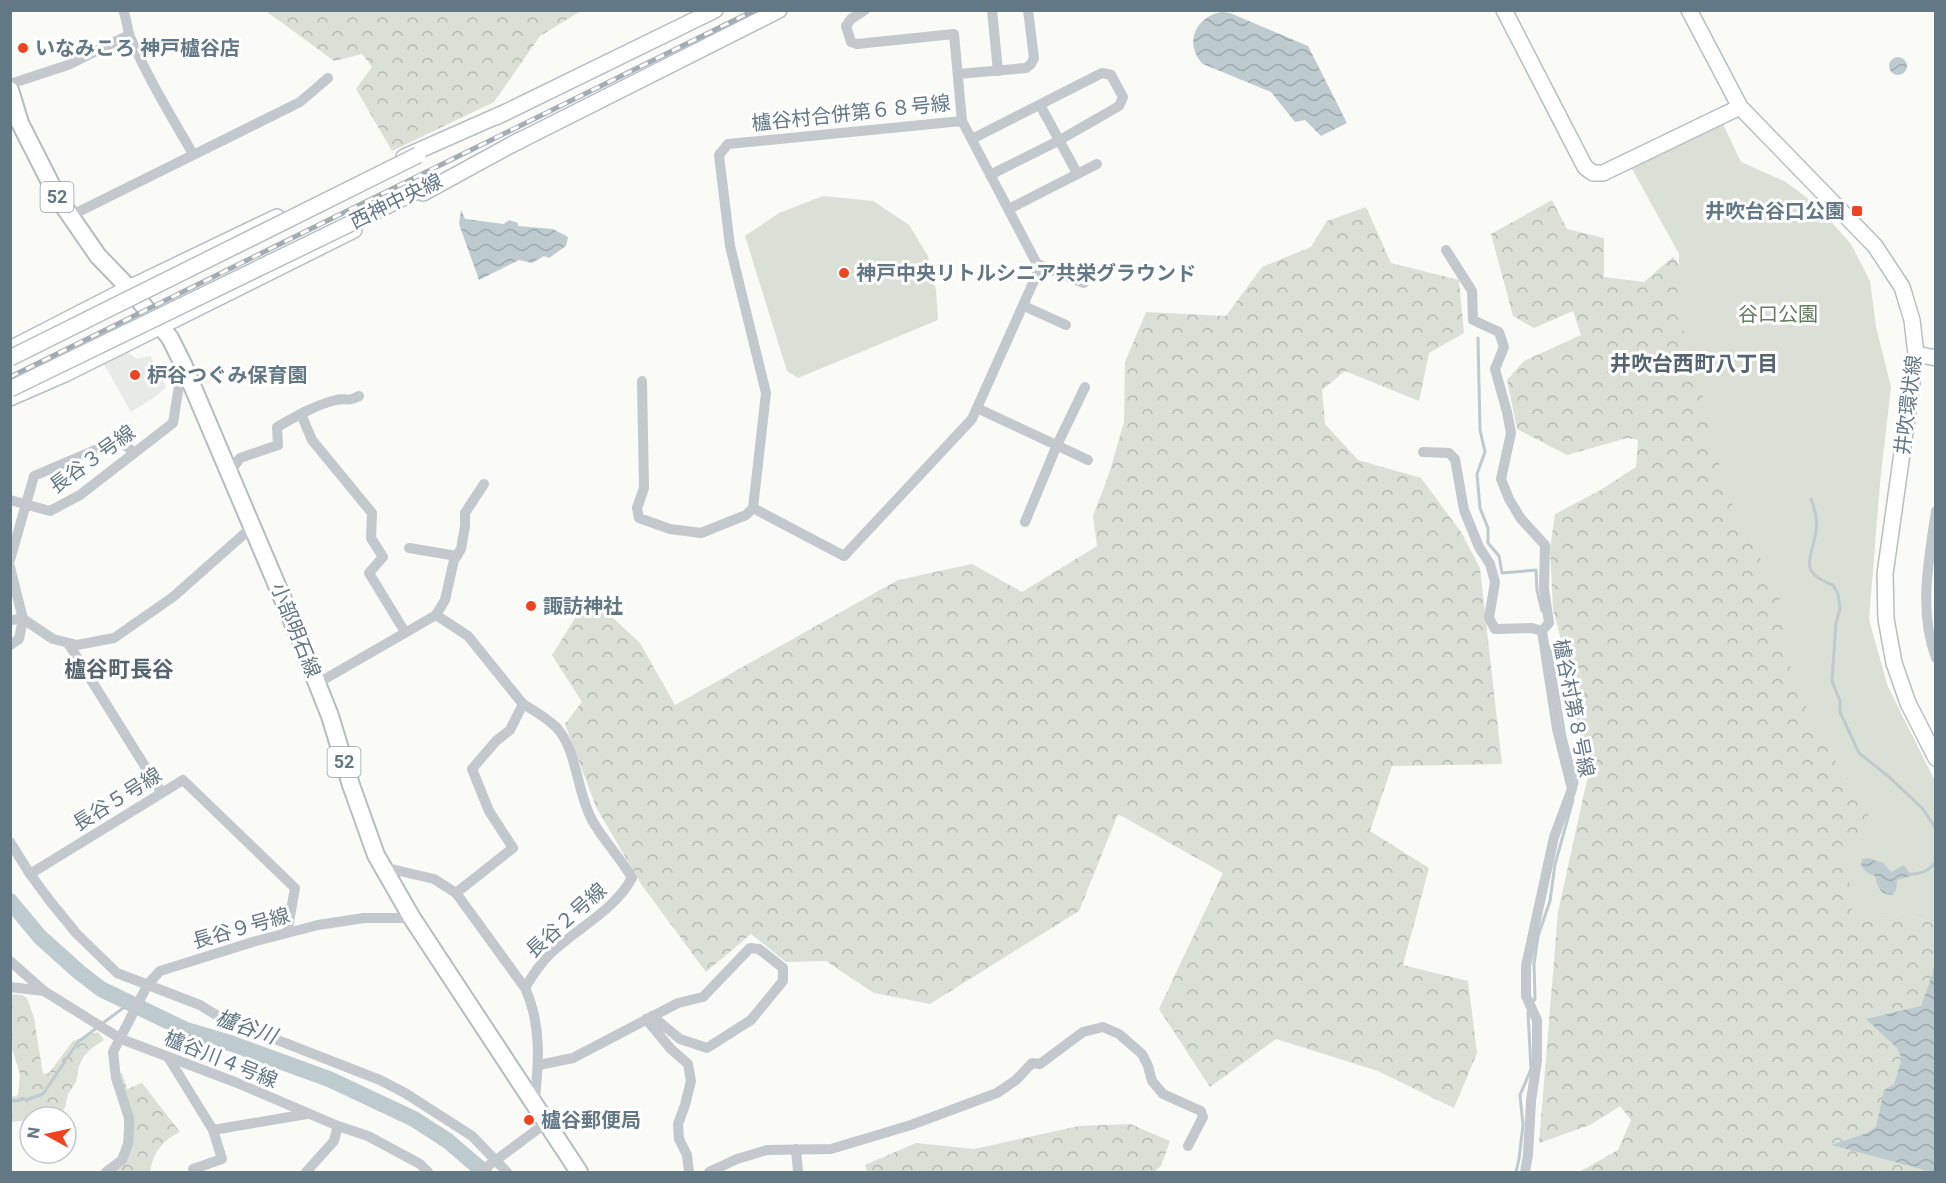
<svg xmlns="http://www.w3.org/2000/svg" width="1946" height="1183" font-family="Roboto,'Noto Sans JP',sans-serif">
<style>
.built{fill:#e8eae8}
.forest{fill:url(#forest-crowns)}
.park{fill:#dae0d6}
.water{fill:url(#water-waves)}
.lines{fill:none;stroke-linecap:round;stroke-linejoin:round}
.stream{stroke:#bdcace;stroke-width:3}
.river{stroke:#bdcace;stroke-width:16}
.secondary-casing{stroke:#b7bec3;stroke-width:18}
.primary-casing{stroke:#b6bcc0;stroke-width:20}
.street{stroke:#c2c8cc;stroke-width:10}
.secondary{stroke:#fff;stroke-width:15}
.primary{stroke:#fff;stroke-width:16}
.rail-casing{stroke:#a3acb2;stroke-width:5}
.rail{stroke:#fff;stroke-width:3;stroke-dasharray:9;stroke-linecap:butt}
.secondary-bridge-casing{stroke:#b7bec3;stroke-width:18;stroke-linecap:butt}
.secondary-bridge{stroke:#fff;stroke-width:15}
.poi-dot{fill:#f3431e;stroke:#fff;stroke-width:2}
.labels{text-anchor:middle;stroke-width:6;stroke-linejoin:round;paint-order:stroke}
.shield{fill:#fff;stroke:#91a0aa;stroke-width:1.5}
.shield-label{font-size:18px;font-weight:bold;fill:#627885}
.poi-label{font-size:20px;font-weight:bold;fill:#627885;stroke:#fff;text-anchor:start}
.street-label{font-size:20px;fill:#627885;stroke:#fff}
.park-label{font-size:20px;fill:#687c62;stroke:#fff}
.neighbourhood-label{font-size:21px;font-weight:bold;fill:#55656f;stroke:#fff}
.water-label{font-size:21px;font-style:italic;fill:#5d777e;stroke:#fff}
.quarter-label{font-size:22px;font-weight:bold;fill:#55656f;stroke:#fff}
</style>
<defs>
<pattern id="forest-crowns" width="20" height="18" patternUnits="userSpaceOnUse" patternTransform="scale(1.5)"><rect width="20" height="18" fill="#dae0d6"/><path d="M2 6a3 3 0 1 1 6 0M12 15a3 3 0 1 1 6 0" fill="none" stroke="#b4bab3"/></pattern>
<pattern id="water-waves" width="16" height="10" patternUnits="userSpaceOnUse" patternTransform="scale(1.5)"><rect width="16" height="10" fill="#bdcace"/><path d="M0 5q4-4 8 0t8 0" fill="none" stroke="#9da9ad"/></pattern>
</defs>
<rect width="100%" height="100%" fill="#fafaf7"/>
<!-- built -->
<polygon class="built" points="126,351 137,359 150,356 166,387 156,396 131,412 104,364"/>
<!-- forest -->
<g class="forest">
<polygon points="266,11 266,10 581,11 540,36 494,102 392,151 356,89 372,67 362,54 334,61"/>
<polygon points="1552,200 1567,229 1604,238 1604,277 1644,282 1673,257 1700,292 1877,795 1901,912 1935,924 1935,1172 1579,1172 1618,1150 1631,1120 1620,1106 1590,1125 1539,1143 1558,912 1587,780 1568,667 1553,609 1550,549 1555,514 1599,491 1636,467 1638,440 1627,438 1567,455 1517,429 1507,380 1524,361 1581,335 1573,311 1534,328 1513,316 1491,234"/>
<polygon points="1366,207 1391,263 1459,280 1464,333 1429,353 1419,401 1345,371 1322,390 1325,424 1358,460 1421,478 1461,532 1480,568 1502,764 1392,766 1370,831 1429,868 1403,965 1468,981 1477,1053 1454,1108 1378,1071 1276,1039 1210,1087 1159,1009 1223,873 1118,814 1079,911 930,1004 874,993 826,961 786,962 751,934 706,972 641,884 596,807 565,724 582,702 552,655 589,596 640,643 675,705 898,580 972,564 1022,592 1097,546 1093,516 1109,474 1124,422 1125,362 1146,312 1226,316 1262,267 1311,247 1327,221"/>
<polygon points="11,994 22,995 27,998 34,1018 43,1074 49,1073 73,1041 98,1032 104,1040 92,1048 84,1056 79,1066 76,1082 68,1094 65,1108 55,1117 30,1117 30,1120 11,1122 11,1097 18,1095 20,1074 11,1046"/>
<path d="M122 1073 127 1089 142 1083 180 1132C161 1142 154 1151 150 1172H110L132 1145 118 1075Z"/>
<polygon points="1130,1124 1170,1141 1161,1166 1154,1172 867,1172 865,1165 916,1143 974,1149 1079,1126"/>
</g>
<!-- park -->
<g class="park">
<polygon points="1722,122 1741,162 1786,182 1815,204 1851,244 1870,281 1876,327 1891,387 1880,483 1869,620 1888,687 1935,781 1935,924 1901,912 1852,916 1850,886 1843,854 1870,827 1867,804 1833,758 1799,693 1785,651 1779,594 1734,509 1712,442 1702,393 1683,330 1679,297 1679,254 1631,167"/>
<polygon points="823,196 873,201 909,225 928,256 936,290 938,320 798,378 787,371 745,236 779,213"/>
</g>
<!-- water -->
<g class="water">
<path d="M1222 12 1230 13 1308 46 1347 123 1321 136 1305 120 1295 122 1271 92 1203 64C1183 44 1196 16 1222 12Z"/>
<circle cx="1898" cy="66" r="9"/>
<polygon points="461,210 465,219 504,224 509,220 518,223 518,226 553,229 568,237 566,246 549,258 544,256 532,263 519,260 479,280 459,224"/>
<path d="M1868 858 1883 863 1891 872 1904 865 1911 876 1897 880 1896 890 1892 895C1879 895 1878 886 1875 876L1866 872 1861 866 1862 859Z"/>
<polygon points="1935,957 1936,1172 1932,1172 1832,1145 1867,1133 1876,1127 1884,1090 1894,1084 1902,1059 1897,1048 1866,1019 1921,1006 1933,973"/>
</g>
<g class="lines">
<!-- stream -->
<g class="stream">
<polyline points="1478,338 1480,430 1485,452 1477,474 1480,508 1488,528 1488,543 1499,556 1502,573 1536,570 1537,590 1542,611"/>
<path d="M1811 499C1815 510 1818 520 1816 531 1812 559 1797 572 1833 585L1838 594 1840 609 1836 623 1832 681 1840 701V712L1859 753 1888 776 1923 809 1936 829"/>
<polyline points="1550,647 1565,737 1577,782 1576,787"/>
<path d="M1909 874C1920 875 1930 870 1936 862"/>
<polyline points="1532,1003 1535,999 1534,964 1538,936 1550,901 1555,864 1573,800"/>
<polyline points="103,1023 130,1003"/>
<polyline points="10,1101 29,1099 43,1094 78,1042 98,1027"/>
<polyline points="1516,1172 1519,1159 1523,1125 1520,1095 1531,1069 1528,1012"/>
</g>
<!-- river -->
<polyline class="river" points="10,901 40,937 79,972 101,989 186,1030 230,1043 329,1079 414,1119 448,1141 484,1172"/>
<defs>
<g id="secondary">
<polyline points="1504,10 1585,167 1593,173 1603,173 1740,107"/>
<polyline points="1689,10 1740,107 1875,246 1902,287 1912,320 1916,354 1885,574 1886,619 1894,663 1908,703 1936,758"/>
<polyline points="496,117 715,10"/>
<polyline points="511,145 779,10"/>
<polyline points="404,157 506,112"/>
<polyline points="423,193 520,140"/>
<polyline points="10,349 129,288 277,217"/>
<polyline points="1916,354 1936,358"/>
<polyline points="10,398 65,374 354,230"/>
</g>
<polyline id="primary" points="10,90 20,123 58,198 98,256 129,288 170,338 183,364 296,630 330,716 351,785 376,855 412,918 579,1172"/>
</defs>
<!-- secondary casing -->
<use href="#secondary" class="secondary-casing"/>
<!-- primary casing -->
<use href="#primary" class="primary-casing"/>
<!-- street -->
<g class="street">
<path d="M123 10C127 19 127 29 130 37 148 78 171 116 193 154"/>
<polyline points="992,10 998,71"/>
<polyline points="958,74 1026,68 1031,64 1034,58 1028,10"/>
<polyline points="10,84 68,65 129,35"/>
<polyline points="1040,105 1077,173"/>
<polyline points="972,139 1102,73 1111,75 1123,97 1119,106 1058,141 990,175"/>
<polyline points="1009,209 1097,164"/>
<polyline points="70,216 300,102 328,78"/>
<polyline points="1446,250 1472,291 1473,320 1499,332 1504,347 1495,369 1507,412 1511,433 1501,479 1509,499 1521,519 1545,545 1544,589 1549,623 1542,631 1557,729 1572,789 1554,837 1526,966 1526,996 1537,1020 1537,1060 1531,1101 1528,1155 1525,1172"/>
<polyline points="1037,264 1084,283"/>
<polyline points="1024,306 1066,325"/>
<polyline points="642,381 644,488 637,508 639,518 670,529 701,533 746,515 753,508 766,393 730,246 719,155 728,144 962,121"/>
<polyline points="977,408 1088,460"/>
<polyline points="301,414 312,440 372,513 371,538 383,557 369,573 405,632"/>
<polyline points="1423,452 1449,453 1455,459 1464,510 1479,547 1490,564 1495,582 1489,618 1495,629 1532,628 1542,631"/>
<path d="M230 472 240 458 278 445 277 427C295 417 315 405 336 400 346 397 346 403 359 396"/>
<polyline points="10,500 50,511 80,495 173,423 182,367"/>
<polyline points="753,508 844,556 972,419 1037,274 1037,264 962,121 954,34 857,44 851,42 846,26 851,19 865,10"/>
<path d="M1936 511C1929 559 1918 611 1936 658"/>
<polyline points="1025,522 1057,445 1085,387"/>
<polyline points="409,548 457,556"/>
<polyline points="10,560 34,476 107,445 123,443 133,452"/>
<polyline points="10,567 23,619 19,639 10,645"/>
<polyline points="436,615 468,636 523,704"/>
<polyline points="10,620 23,619 53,639 77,645 114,638 173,597 252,527"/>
<polyline points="68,643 161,792"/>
<polyline points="318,683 436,615 445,600 454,560 461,549 465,526 465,513 484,484"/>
<polyline points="10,842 30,874 50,901 76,933 117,973 200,1005 221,1018 380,1080 405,1093 472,1136 507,1172"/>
<polyline points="383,867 434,879 456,893"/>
<polyline points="30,874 183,780 295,888 287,933"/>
<polyline points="10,961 44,991 121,1039 235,1082 338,1126 368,1136 420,1164 428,1172"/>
<polyline points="10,987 44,991"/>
<path d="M525 988C532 976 540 964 550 954 577 928 614 911 632 878 620 857 603 840 592 820 577 793 577 750 557 728 547 718 535 711 523 704L510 730 496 741 472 769 489 811 513 848 456 893 525 988C542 1025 539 1065 534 1105"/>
<polyline points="646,1019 671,1049 688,1064 691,1081 685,1105 678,1124 679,1139 687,1155 689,1172"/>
<polyline points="168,1057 213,1130 222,1159 193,1169 194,1172"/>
<polyline points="539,1065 573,1058 678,1003 703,997 750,948 759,949 783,968 783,981 751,1020 707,1048 680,1039 652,1016"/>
<polyline points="213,1130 307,1114"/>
<polyline points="796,1149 798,1172"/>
<polyline points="106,1172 122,1160 128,1144 129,1131 129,1118 116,1078 113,1052 148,984 160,971 256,941 318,925 364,918 412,918"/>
<polyline points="306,1172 334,1141 338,1126"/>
<polyline points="480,1172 546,1123"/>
<polyline points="709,1172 737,1159 767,1150 831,1149 911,1125 997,1093 1016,1080 1032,1063 1040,1064 1083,1032 1103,1027 1119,1034 1142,1054 1148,1066 1152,1081 1163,1094 1201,1111 1203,1117 1188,1146"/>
</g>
<!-- secondary -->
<use href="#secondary" class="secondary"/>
<!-- primary -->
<use href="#primary" class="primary"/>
<defs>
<polyline id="rail" points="10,377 755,10"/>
</defs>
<!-- rail casing -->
<use href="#rail" class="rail-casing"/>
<!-- rail -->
<use href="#rail" class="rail"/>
<defs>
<g id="secondary-bridge">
<polyline points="10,358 418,155"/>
<polyline points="10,389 434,183"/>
</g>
</defs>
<!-- secondary-bridge casing -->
<use href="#secondary-bridge" class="secondary-bridge-casing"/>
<!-- secondary-bridge -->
<use href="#secondary-bridge" class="secondary-bridge"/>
</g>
<!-- markers -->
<g class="poi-dot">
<circle cx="23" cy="48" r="6"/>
<rect x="1851" y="205" width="12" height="12" rx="3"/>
<circle cx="844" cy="273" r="6"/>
<circle cx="135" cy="375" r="6"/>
<circle cx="531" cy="606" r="6"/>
<circle cx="529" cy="1120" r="6"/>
</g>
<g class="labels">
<!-- shield labels -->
<g class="shield">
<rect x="40.5" y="182" width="33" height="30" rx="4.5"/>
<rect x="327.5" y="747" width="33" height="30" rx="4.5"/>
</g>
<g class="shield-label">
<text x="57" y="203">52</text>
<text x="344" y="768">52</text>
</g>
<!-- poi labels -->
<g class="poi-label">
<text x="35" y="55">いなみころ 神戸櫨谷店</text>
<text x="1845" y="218" text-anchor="end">井吹台谷口公園</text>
<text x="856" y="280">神戸中央リトルシニア共栄グラウンド</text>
<text x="147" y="382">枦谷つぐみ保育園</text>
<text x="543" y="613">諏訪神社</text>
<text x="541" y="1127">櫨谷郵便局</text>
</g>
<!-- street labels -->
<g class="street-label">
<text transform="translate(851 113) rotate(-6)" y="7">櫨谷村合併第６８号線</text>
<text transform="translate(396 201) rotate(-26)" y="7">西神中央線</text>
<text transform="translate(1908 405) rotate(-83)" y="7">井吹環状線</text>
<text transform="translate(92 459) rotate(-36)" y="7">長谷３号線</text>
<text transform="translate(296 630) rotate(68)" y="7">小部明石線</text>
<text transform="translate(1574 708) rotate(79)" y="7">櫨谷村第８号線</text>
<text transform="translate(117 799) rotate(-32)" y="7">長谷５号線</text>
<text transform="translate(566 920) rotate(-42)" y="7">長谷２号線</text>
<text transform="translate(241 928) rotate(-16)" y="7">長谷９号線</text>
<text transform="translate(221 1059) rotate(22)" y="7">櫨谷川４号線</text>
</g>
<!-- park labels -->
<g class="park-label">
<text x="1778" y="321">谷口公園</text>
</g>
<!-- neighbourhood labels -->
<g class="neighbourhood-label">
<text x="1694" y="371">井吹台西町八丁目</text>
</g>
<!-- water labels -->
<g class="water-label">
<text transform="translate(246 1027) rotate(19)" y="7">櫨谷川</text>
</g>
<!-- quarter labels -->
<g class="quarter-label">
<text x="119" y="677">櫨谷町長谷</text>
</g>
</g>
<!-- border -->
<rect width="1946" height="1183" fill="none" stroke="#627885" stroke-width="24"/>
<!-- north arrow -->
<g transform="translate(48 1135) rotate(278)"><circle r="28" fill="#ffffff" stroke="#c0c9ce" stroke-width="1.5"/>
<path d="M0-4.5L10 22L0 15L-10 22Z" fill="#f3431e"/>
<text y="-9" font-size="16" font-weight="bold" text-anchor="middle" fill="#627885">N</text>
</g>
</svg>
